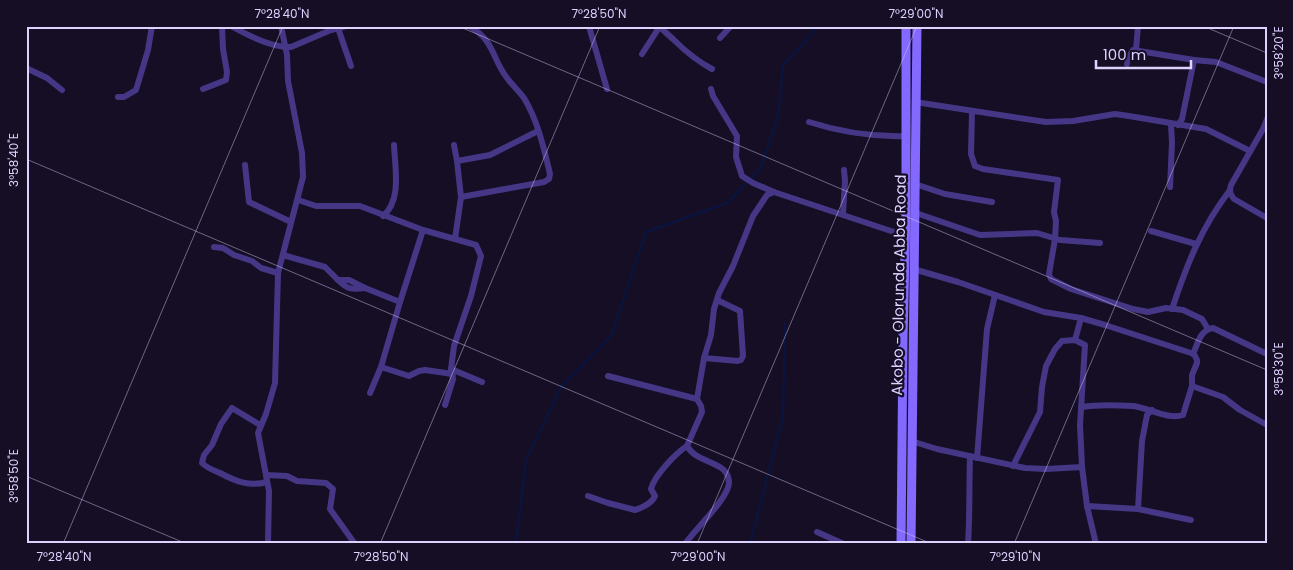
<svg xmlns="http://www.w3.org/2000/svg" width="1293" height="570" font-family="Poppins,sans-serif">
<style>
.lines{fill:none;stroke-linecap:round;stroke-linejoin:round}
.stream{stroke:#081544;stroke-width:2}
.street{stroke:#463786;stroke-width:6}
.secondary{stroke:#8469ff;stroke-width:9}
.ticks{fill:none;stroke:#ded2ff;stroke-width:1;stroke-opacity:0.45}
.labels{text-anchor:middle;stroke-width:4.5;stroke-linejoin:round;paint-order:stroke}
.street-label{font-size:15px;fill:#ded2ff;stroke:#150e25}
.neatline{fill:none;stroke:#ded2ff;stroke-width:2}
.ticks-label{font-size:12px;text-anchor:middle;fill:#ded2ff}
</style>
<rect width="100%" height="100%" fill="#150e25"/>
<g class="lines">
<!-- stream -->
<g class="stream">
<polyline points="516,544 526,460 561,387 612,335 646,232 727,203 761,168 778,117 783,65 819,26"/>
<polyline points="750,544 783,417 785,323"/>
</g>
<!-- street -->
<g class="street">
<path d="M231 26C247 35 273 48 291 47L331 30 346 26"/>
<polyline points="591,26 590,30 607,89"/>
<path d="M660 26C664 32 669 35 674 40 686 52 697 61 712 69"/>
<polyline points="338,28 351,66"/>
<polyline points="720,38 731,26"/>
<polyline points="1136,50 1138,26"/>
<polyline points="642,54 660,26"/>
<polyline points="1127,64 1128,58 1133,50 1194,60 1216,62 1267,82"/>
<polyline points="26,68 47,78 62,90"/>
<polyline points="203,89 226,80 227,72 223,49 222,26"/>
<polyline points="711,89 713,96 737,136 736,157 742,176 753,183 774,192"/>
<polyline points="118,97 124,97 136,90 148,50 152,26"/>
<polyline points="915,102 1046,122 1073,121 1115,114 1129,116 1206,129 1250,151"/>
<polyline points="972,111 971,154 975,166 983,169 1058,180 1054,212 1056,221 1055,239 1049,274 1051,279 1071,289 1133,309 1148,312 1166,308 1183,310 1202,319 1208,329"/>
<path d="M1267 119 1263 129 1231 185C1229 191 1230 194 1234 199L1267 218"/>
<path d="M809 122C840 132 873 137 906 136"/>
<polyline points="1178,125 1182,119 1194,60"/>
<polyline points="454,145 457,161 490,155 538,131"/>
<polyline points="245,165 249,202 291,222"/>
<polyline points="915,184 945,194 992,202"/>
<polyline points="1170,187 1172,143 1171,124"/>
<path d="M461 197 544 182 549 179 550 174C544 149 538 121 524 98 519 91 512 85 507 78 491 57 495 41 469 26"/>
<polyline points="298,200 316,206 360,206 423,230 476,245 481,256 471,296 454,346 451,369 453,379 445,405"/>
<polyline points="916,213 980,235 1037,233 1060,240 1100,243"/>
<polyline points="843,214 845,181 844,170"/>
<path d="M383 216C402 200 395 168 394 145"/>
<polyline points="1151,231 1196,244"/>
<polyline points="455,239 461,197 457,161"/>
<polyline points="214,247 223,248 234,255 252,261 261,268 278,273"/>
<polyline points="283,255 325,267 338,280 349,280 365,288 400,302 423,230"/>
<path d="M913 269 958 282 1044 312 1081 318 1105 325 1194 354 1197 360V363L1192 375V386L1183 415C1168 420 1149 408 1133 406 1117 405 1098 404 1082 407"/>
<path d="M338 280C347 289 351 290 365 288"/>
<path d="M1172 309C1187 264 1201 228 1230 190"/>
<polyline points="1075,340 1081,318"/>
<path d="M1193 354C1198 343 1200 330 1213 328L1267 354"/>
<polyline points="704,358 738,361 741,360 743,356 740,311 717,300"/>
<polyline points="381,367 409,376 419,371 425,370 453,374"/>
<polyline points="451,369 482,382"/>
<polyline points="608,376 697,399"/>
<polyline points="1192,386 1223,397 1240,410 1267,425"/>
<polyline points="370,393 381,367 400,302"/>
<path d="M260 425 232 408 221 424 212 445 204 455 202 463C207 468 213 470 220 473 235 481 249 487 267 482"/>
<polyline points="911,441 937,449 1025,468 1046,469 1082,467"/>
<polyline points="977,458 987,329 995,295"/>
<polyline points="1013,466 1040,412 1042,387 1046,366 1055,349 1062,341 1075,340 1085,345 1080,425 1082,467 1087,506 1096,544"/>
<polyline points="266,475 287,476 297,481 326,483 333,489 330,509 355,544"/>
<path d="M588 496 608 503 635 510C642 508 652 503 655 496L651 489C654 476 676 453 687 446"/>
<polyline points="1087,506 1138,509 1191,520"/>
<polyline points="1138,509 1142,441 1147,415 1152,410"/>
<polyline points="817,532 844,544"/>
<polyline points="268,544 269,491 258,433 266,414 275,383 278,273 303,177 302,153 288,81 287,55 281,26"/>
<path d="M685 544C695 529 728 499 729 483 729 474 723 468 716 465 705 459 693 457 687 446L702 412 701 406 697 399 704 358 711 335 714 309 719 293 733 266 753 216 767 195 774 192 906 236"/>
<path d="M968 544C970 514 969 485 970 456"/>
</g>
<!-- secondary -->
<g class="secondary">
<polyline points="901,544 903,339 906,211 906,26"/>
<polyline points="911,544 917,26"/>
</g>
</g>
<!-- ticks -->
<path class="ticks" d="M458 26 1267 370M1203 26 1267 53M26 159 932 544M26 476 187 544M63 544 283 26M380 544 600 26M697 544 917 26M1014 544 1234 26"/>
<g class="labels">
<!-- street labels -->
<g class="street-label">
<text transform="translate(899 285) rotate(-89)" y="5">Akobo - Olorunda Abba Road</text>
</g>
</g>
<!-- border -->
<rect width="1293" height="570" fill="none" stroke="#150e25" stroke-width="55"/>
<!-- scale -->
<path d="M1096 60v8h95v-8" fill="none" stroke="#ded2ff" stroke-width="2.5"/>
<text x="1103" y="60" font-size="15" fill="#ded2ff" stroke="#150e25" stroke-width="4" paint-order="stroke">100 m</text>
<rect x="28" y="28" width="1238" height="514" class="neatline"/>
<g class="ticks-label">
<text x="282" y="18">7°28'40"N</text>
<text x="599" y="18">7°28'50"N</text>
<text x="916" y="18">7°29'00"N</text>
<text transform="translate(1279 53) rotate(-90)" y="4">3°58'20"E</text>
<text transform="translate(14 160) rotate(-90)" y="4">3°58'40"E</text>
<text transform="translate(1279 369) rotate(-90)" y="4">3°58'30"E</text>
<text transform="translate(14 476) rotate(-90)" y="4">3°58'50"E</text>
<text x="64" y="561">7°28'40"N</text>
<text x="381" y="561">7°28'50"N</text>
<text x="698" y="561">7°29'00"N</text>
<text x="1015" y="561">7°29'10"N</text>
</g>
</svg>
